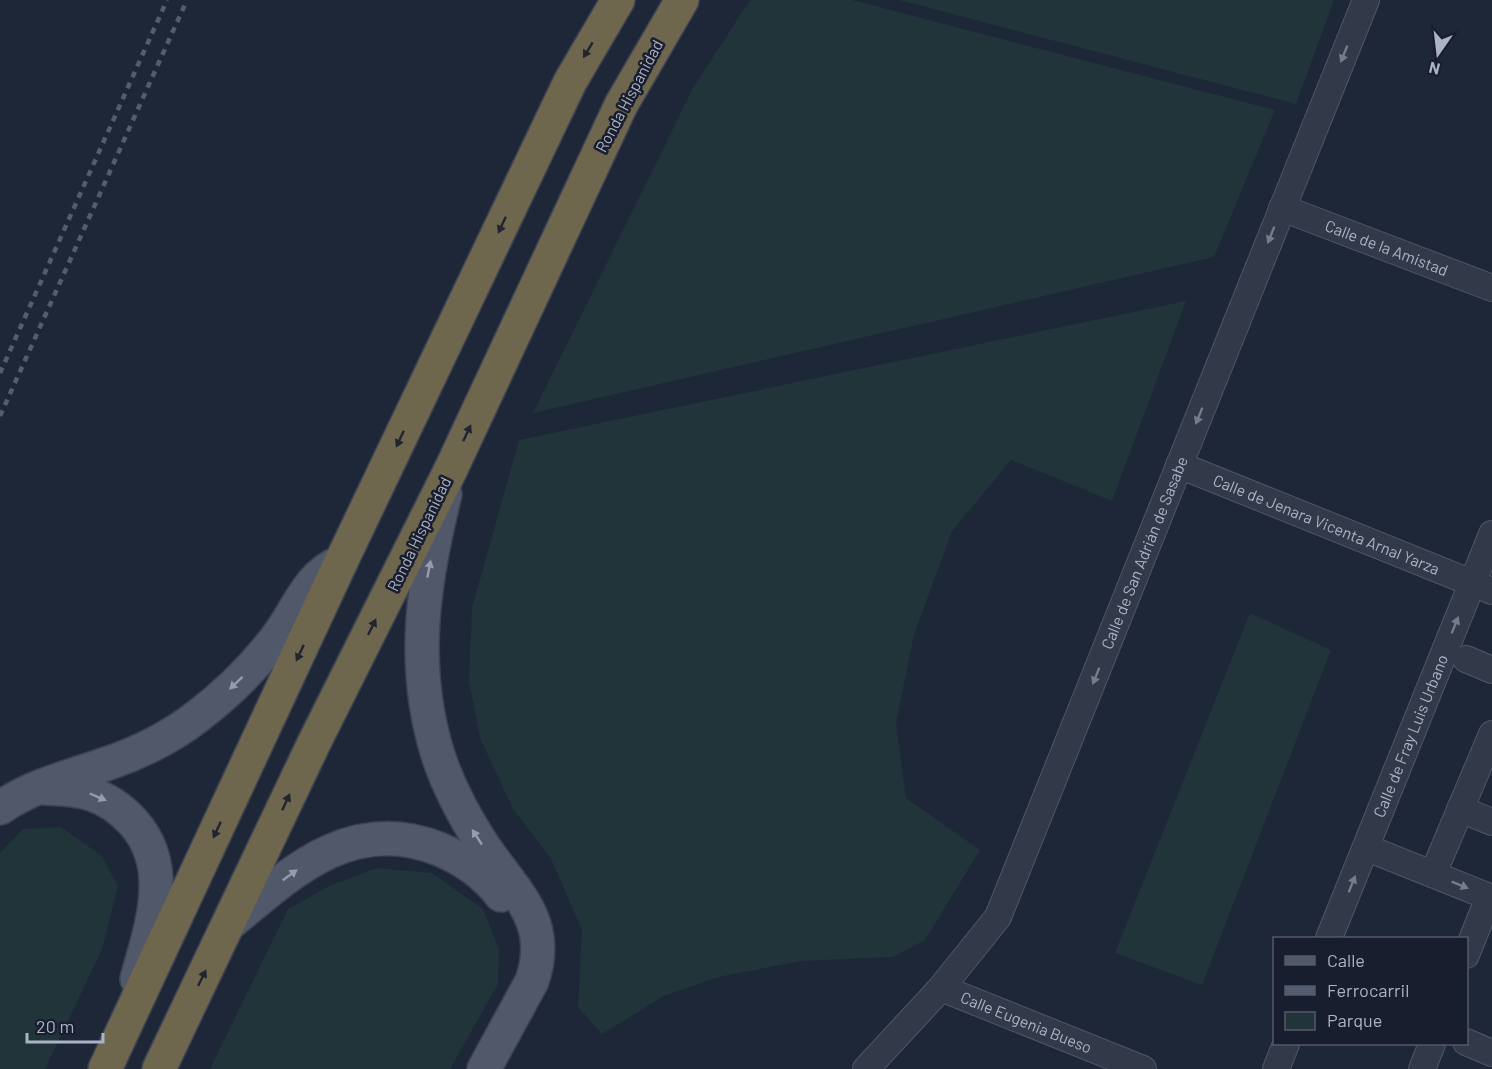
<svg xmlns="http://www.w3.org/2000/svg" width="1492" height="1069" font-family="Barlow,sans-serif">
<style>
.green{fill:#203439}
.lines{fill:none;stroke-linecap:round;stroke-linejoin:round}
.street-casing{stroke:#505667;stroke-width:28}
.primary-casing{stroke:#3c4252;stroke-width:36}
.highway-casing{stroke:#3d4353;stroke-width:36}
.street{stroke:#323949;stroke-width:26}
.primary{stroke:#505869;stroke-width:33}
.highway{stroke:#6f664e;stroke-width:33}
.rail{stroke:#545c70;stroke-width:4.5;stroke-dasharray:6 6;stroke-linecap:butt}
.oneway{fill:#212530}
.oneway2{fill:#757c8e}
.oneway3{fill:#959caf}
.labels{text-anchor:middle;stroke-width:5;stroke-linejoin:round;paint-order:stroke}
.street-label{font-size:16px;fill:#acb3c6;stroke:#181e2d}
</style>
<rect width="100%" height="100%" fill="#1e2738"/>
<!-- green -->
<g class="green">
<polygon points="750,0 852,0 1275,110 1214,257 533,413 694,86"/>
<polygon points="899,0 1334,0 1296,104"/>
<polygon points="1186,301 1112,501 1011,460 952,531 914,635 896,723 906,798 980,850 925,940 893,957 801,961 718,977 664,996 602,1034 578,1007 582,930 551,859 513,809 480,738 469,681 472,608 519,440"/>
<polygon points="1250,613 1331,650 1202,985 1115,953"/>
<polygon points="61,827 102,856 118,886 102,949 45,1069 0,1069 0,853 23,829"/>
<polygon points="377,868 432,873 483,909 499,949 498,984 450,1069 210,1069 288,909 331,885"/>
</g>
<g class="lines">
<defs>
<g id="street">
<path id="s1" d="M1282 208 1492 288"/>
<path id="s2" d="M1179 465 1492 591"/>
<polyline points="1466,659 1492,670"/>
<polyline points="1460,809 1492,822"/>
<polyline points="1367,848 1492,898"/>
<polyline points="1433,874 1492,734"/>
<path id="s3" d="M1329 938 1492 534"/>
<polyline points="1466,955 1489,897"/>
<path id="s4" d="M941 988 1143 1069"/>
<polyline points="1466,1042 1492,1053"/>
<path id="s5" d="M866 1069 941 988 998 917 1366 0"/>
<polyline points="1276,1069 1286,1044"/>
<polyline points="1422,1069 1432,1044"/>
</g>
<g id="primary">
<path d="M445 494C423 583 410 665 438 755 448 786 464 816 482 844 513 891 553 920 532 981L484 1069"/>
<path d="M45 788C60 789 77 789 91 794 107 799 121 809 133 822 174 867 151 927 137 979"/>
<path d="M0 808C33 785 72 776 109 763 141 752 171 737 198 716 227 694 252 669 275 640 298 611 306 576 341 562"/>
<path d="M228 925C290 873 351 814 439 849 463 859 485 874 501 895"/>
</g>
<g id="highway">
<polyline points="105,1069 341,562 570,82 618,0"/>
<polyline points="159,1069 314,743 451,469 621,105 682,0"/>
</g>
</defs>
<!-- street casing -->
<use href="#street" class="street-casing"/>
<!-- primary casing -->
<use href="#primary" class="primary-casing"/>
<!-- highway casing -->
<use href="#highway" class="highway-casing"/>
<!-- street -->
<use href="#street" class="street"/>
<!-- primary -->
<use href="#primary" class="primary"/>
<!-- highway -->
<use href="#highway" class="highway"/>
<!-- rail -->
<g class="rail">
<polyline points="0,373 167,0"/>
<polyline points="0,416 187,0"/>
</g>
</g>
<!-- one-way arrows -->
<defs><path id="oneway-solid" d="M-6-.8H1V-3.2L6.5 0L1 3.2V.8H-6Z" transform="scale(1.5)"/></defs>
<g class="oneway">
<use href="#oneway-solid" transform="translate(588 50) rotate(121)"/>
<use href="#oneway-solid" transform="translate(502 225) rotate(115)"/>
<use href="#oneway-solid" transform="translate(467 433) rotate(-65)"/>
<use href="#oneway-solid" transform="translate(400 439) rotate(115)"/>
<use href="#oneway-solid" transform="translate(372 627) rotate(-64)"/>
<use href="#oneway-solid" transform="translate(300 653) rotate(115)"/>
<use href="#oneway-solid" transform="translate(286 802) rotate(-65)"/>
<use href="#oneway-solid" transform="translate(217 830) rotate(115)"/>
<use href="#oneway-solid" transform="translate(202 978) rotate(-64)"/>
</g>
<g class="oneway2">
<use href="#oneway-solid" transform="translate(1344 54) rotate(112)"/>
<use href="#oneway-solid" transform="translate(1271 235) rotate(112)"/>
<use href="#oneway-solid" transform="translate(1199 416) rotate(112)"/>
<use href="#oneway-solid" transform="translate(1455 625) rotate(-68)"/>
<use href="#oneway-solid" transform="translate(1096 676) rotate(112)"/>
<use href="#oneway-solid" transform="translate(1352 884) rotate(-68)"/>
<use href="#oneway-solid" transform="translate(1460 885) rotate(22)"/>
</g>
<g class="oneway3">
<use href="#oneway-solid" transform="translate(429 569) rotate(-79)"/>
<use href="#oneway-solid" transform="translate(236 683) rotate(137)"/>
<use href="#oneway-solid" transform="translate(98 797) rotate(23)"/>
<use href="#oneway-solid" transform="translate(477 837) rotate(-123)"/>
<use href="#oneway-solid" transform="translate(290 875) rotate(-36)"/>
</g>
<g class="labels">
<!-- street labels -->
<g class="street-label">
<text transform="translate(629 96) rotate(-62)" y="6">Ronda Hispanidad</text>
<text dy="6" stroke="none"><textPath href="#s1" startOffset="112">Calle de la Amistad</textPath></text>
<text dy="6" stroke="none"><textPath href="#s2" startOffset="159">Calle de Jenara Vicenta Arnal Yarza</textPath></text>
<text transform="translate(419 534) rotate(-64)" y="6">Ronda Hispanidad</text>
<text dy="6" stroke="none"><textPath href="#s5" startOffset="594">Calle de San Adrián de Sasabe</textPath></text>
<text dy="6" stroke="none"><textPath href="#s3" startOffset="218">Calle de Fray Luis Urbano</textPath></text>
<text dy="6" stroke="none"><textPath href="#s4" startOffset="92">Calle Eugenia Bueso</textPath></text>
</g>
</g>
<!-- legend -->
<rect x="1273" y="937" width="195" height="108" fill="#181e2d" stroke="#535a6a" stroke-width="1.5"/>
<rect x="1285" y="956" width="30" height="9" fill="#505869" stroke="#535a6a" stroke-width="1.5"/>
<text x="1327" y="967" font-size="18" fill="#acb3c6">Calle</text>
<rect x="1285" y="986" width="30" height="9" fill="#545c70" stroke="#535a6a" stroke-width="1.5"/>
<text x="1327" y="997" font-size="18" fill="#acb3c6">Ferrocarril</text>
<rect x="1285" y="1012" width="30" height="18" fill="#203439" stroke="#535a6a" stroke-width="1.5"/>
<text x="1327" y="1027" font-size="18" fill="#acb3c6">Parque</text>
<!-- north arrow -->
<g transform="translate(1438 54) rotate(194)" stroke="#181e2d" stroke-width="4.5" paint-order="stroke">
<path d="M0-4.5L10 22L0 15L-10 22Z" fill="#acb3c6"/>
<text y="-9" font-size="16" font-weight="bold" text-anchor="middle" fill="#acb3c6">N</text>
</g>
<!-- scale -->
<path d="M27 1033v9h76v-9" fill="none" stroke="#acb3c6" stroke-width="3"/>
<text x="36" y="1033" font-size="18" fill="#acb3c6" stroke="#181e2d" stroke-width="4.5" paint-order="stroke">20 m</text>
</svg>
